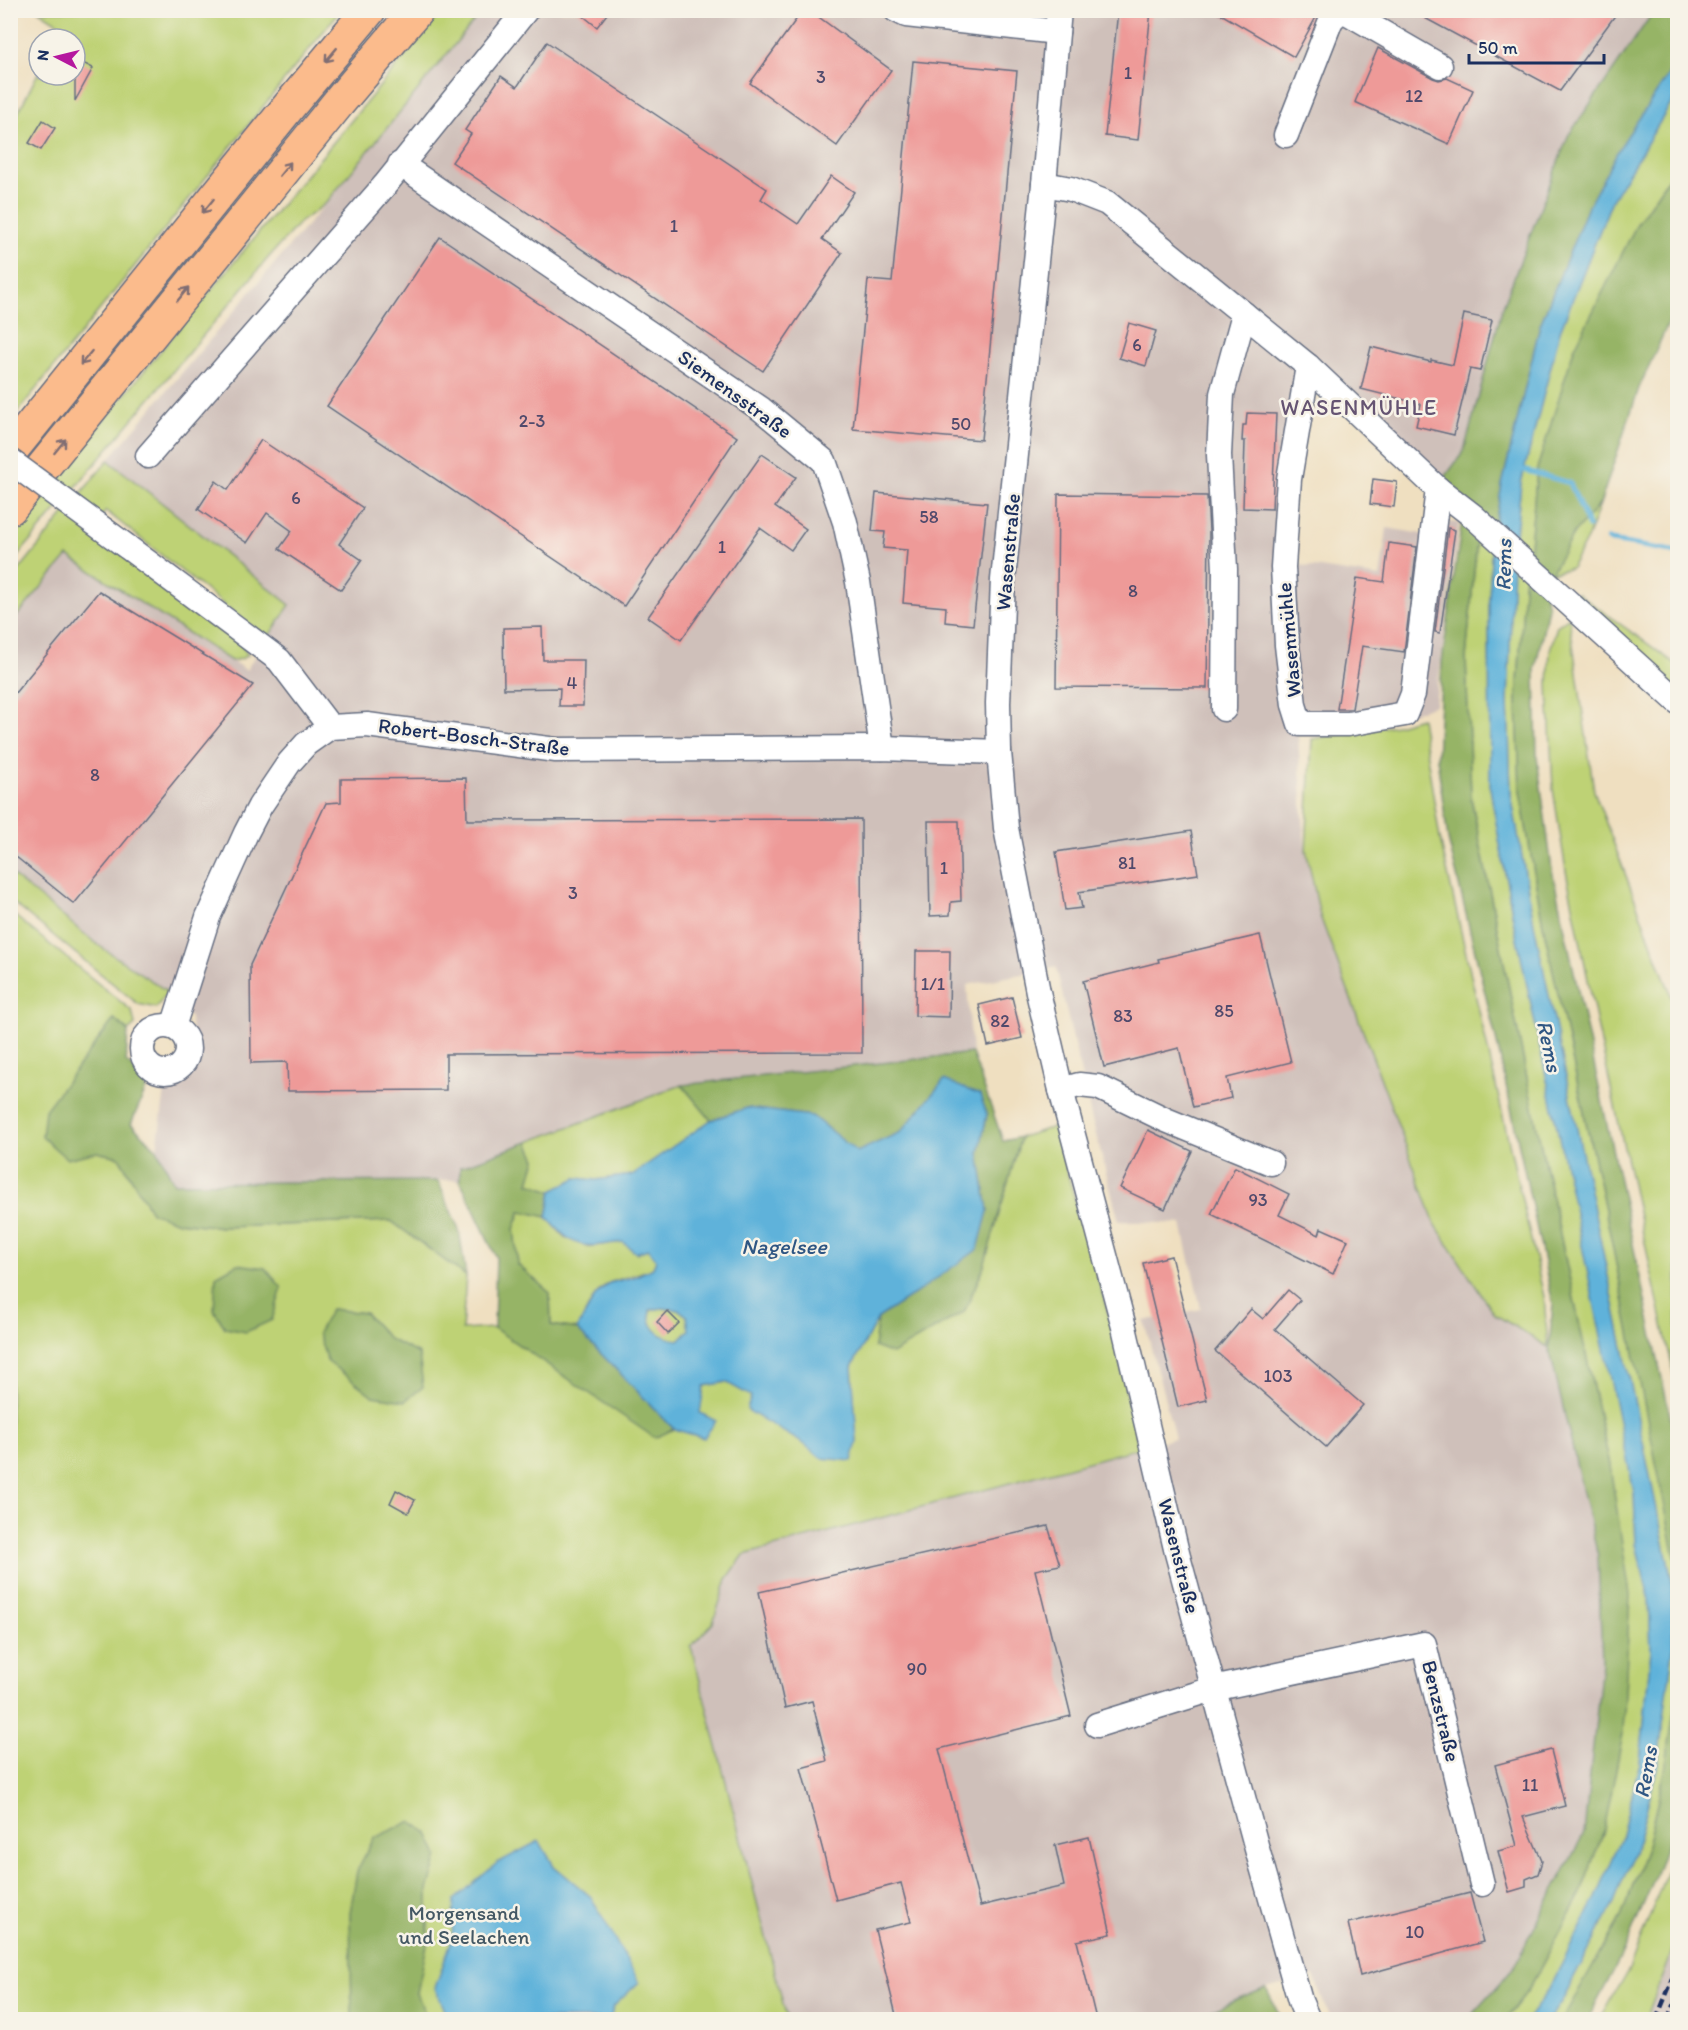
<svg xmlns="http://www.w3.org/2000/svg" width="1688" height="2030" font-family="Itim,sans-serif">
<style>
.industrial{fill:#cfc0ba}
.green{fill:#bed275;stroke:#6c806a;stroke-width:1.5;fill-rule:evenodd}
.forest{fill:#96b466;stroke:#587262;stroke-width:1.5}
.water{fill:#5eb2da;stroke:#3c709c;stroke-width:1.5;fill-rule:evenodd}
.lines{fill:none;stroke-linecap:round;stroke-linejoin:round}
.stream{stroke:#5eb2da;stroke-width:5}
.building{fill:#ee9a98}
.minor-casing{stroke:#656d80;stroke-width:27}
.highway-casing{stroke:#656d80;stroke-width:36}
.minor{stroke:#fff;stroke-width:24}
.highway{stroke:#fbbb8c;stroke-width:33}
.rail{stroke:#1b2f5e;stroke-width:4.5;stroke-dasharray:9 4.5;stroke-linecap:butt}
.minor-bridge-casing{stroke:#656d80;stroke-width:27;stroke-linecap:butt}
.minor-bridge{stroke:#fff;stroke-width:24}
.oneway{stroke:#806e73}
.labels{text-anchor:middle;stroke-width:5;stroke-linejoin:round;paint-order:stroke}
.number-label{font-size:18px;fill:#504a6c}
.street-label{font-size:21px;fill:#1b2f5e;stroke:#f7f3e8}
.park-label{font-size:21px;fill:#445864;stroke:#f7f3e8}
.neighbourhood-label{font-size:22px;letter-spacing:1.5px;fill:#655472;stroke:#f7f3e8}
.water-label{font-size:22px;font-style:italic;fill:#2f5683;stroke:#f7f3e8}
</style>
<rect width="100%" height="100%" fill="#f7f3e8"/>
<filter id="ink" filterUnits="userSpaceOnUse"><feTurbulence type="fractalNoise" baseFrequency=".0167" numOctaves="2"/><feDisplacementMap in="SourceGraphic" scale="12" xChannelSelector="R" yChannelSelector="G"/><feConvolveMatrix kernelMatrix="1 2 1 2 8 2 1 2 1" color-interpolation-filters="sRGB"/></filter>
<filter id="wash" filterUnits="userSpaceOnUse"><feTurbulence type="fractalNoise" baseFrequency=".008" numOctaves="4" result="noise"/><feDisplacementMap in="SourceGraphic" scale="24" xChannelSelector="R" yChannelSelector="G"/><feGaussianBlur stdDeviation="1.35" result="paint"/><feColorMatrix in="noise" values="0 0 0 0 0 0 0 0 0 0 0 0 0 0 0 0 0 1.4 0 .05"/><feComposite in="paint" operator="in"/></filter>
<g filter="url(#wash)">
<rect width="100%" height="100%" fill="#efdfc0"/>
<!-- industrial -->
<g class="industrial">
<polygon points="482,11 1654,11 1568,136 1502,309 1464,451 1443,480 1299,371 1280,562 1380,577 1387,528 1428,535 1438,521 1459,523 1435,705 1395,719 1297,719 1305,850 1319,916 1442,1205 1498,1299 1549,1348 1598,1556 1602,1662 1584,1832 1512,1970 1468,2019 1375,2019 1356,2012 1345,2019 1330,2019 1314,1976 1266,1988 1191,2019 787,2019 691,1646 713,1623 727,1579 744,1555 1175,1438 1144,1321 1201,1309 1182,1224 1119,1221 1092,1120 1056,967 967,985 972,1053 682,1085 460,1167 460,1180 174,1183 157,1149 165,1090 195,1059 190,1018 168,992 98,945 11,874 11,623 68,556 246,670 290,605 108,460 326,203"/>
<polygon points="1677,1937 1677,2019 1646,2020 1674,1947"/>
</g>
<!-- green -->
<g class="green">
<polygon points="39,11 340,11 11,420 10,129 39,71 39,75 75,75 75,39 54,39 61,25"/>
<polygon points="442,11 482,11 326,203 299,223 269,257 11,564 10,533"/>
<polygon points="1677,94 1677,165 1637,224 1537,469 1529,558 1515,546 1521,483 1560,331 1612,200"/>
<polygon points="108,460 290,605 267,639 106,511 90,530 240,643 248,655 241,659 231,661 68,556 11,623 11,580"/>
<polygon points="1600,504 1588,537 1571,568 1551,573 1574,533"/>
<polygon points="1478,528 1492,541 1489,599 1490,788 1514,924 1621,1428 1634,1492 1636,1544 1649,1597 1651,1650 1640,1763 1621,1839 1596,1898 1547,1993 1527,2020 1505,2019 1529,1989 1581,1893 1604,1830 1610,1466 1536,1123 1471,797 1466,658"/>
<polygon points="1513,561 1525,572 1517,700 1520,791 1543,925 1605,1209 1678,1567 1677,1692 1665,1771 1647,1846 1622,1915 1563,2020 1549,2019 1561,2002 1613,1905 1638,1842 1657,1768 1673,1650 1672,1581 1534,924 1511,795 1508,701"/>
<polygon points="1577,593 1677,665 1677,694 1574,599"/>
<polygon points="1569,617 1594,791 1677,1011 1677,1389 1598,1029 1566,871 1553,789 1548,684 1550,650 1557,626"/>
<polygon points="1421,718 1440,839 1544,1297 1548,1347 1494,1314 1435,1224 1320,916 1306,850 1312,739 1397,725"/>
<polygon points="11,874 98,945 168,992 156,1008 138,1004 11,901"/>
<path d="M10 912 132 1011 135 1025 128 1031 114 1019 97 1152 119 1157 151 1211 178 1222 222 1227 391 1221 466 1276 462 1330 494 1328 655 1437 674 1429 704 1438 699 1413 704 1386 726 1382 752 1396 821 1458 857 1442 852 1367 878 1318 874 1347 964 1312 983 1269 1021 1137 1054 1127 1112 1327 1139 1448 744 1555 727 1579 713 1623 691 1646 787 2019H11ZM331 1309 365 1313 389 1339ZM539 1841 554 1866 591 1897 616 1943 522 1850Z"/>
<polygon points="682,1085 711,1120 632,1175 596,1180 576,1178 552,1191 528,1183 536,1159 528,1142"/>
<path d="M521 1210 547 1217 564 1237 587 1247 623 1242 636 1253 648 1249 656 1259 653 1268C639 1274 625 1277 611 1282 594 1289 586 1314 577 1329L551 1325 550 1293 518 1265 514 1229Z"/>
<path d="M662 1308 679 1310 687 1316 689 1330 679 1340C662 1339 647 1329 650 1310Z"/>
<polygon points="1677,1845 1677,1937 1646,2019 1600,2019 1630,1967"/>
</g>
<!-- forest -->
<g class="forest">
<polygon points="1654,11 1677,11 1677,62 1620,148 1588,207 1540,325 1502,485 1495,525 1443,480 1464,451 1502,309 1568,136"/>
<polygon points="1677,165 1677,310 1667,326 1639,388 1600,504 1574,533 1551,573 1529,558 1537,469 1574,349 1637,224"/>
<polygon points="1463,514 1478,528 1466,658 1471,798 1536,1123 1610,1466 1630,1594 1623,1734 1604,1830 1581,1893 1529,1989 1505,2020 1468,2019 1512,1970 1584,1833 1602,1662 1598,1556 1549,1348 1553,1304 1497,1043 1448,839 1437,758 1442,662"/>
<polygon points="1525,572 1543,586 1548,607 1535,670 1537,757 1552,870 1677,1448 1677,1567 1605,1209 1543,925 1520,791 1517,700"/>
<polygon points="114,1019 128,1031 126,1062 149,1082 131,1124 157,1149 174,1183 438,1181 459,1230 466,1276 391,1221 222,1227 178,1222 151,1212 119,1157 97,1152 67,1159 42,1137 45,1110"/>
<polygon points="972,1053 1003,1141 1021,1137 983,1269 964,1312 892,1354 874,1347 878,1318 919,1291 988,1211 979,1153 987,1114 944,1080 901,1132 857,1152 812,1116 747,1108 711,1120 682,1085"/>
<polygon points="528,1142 536,1159 529,1183 552,1191 547,1217 521,1211 514,1229 518,1265 550,1293 551,1325 577,1329 674,1429 655,1438 494,1328 496,1257 460,1180 460,1167"/>
<polygon points="237,1264 265,1268 282,1288 272,1320 246,1332 225,1328 214,1310 216,1276"/>
<polygon points="331,1309 365,1313 389,1339 419,1354 423,1387 405,1401 373,1396 327,1361 318,1333"/>
<polygon points="1677,1692 1677,1815 1654,1879 1623,1953 1588,2019 1563,2019 1622,1915 1647,1846 1665,1771"/>
<polygon points="411,1821 428,1833 438,1856 428,1890 428,1940 417,1993 427,2019 352,2019 350,1913 357,1871 374,1838"/>
<polygon points="1266,1988 1281,2019 1191,2019"/>
</g>
<!-- water -->
<g class="water">
<polygon points="1677,62 1677,94 1612,200 1560,331 1521,483 1513,561 1508,701 1511,795 1534,924 1672,1581 1673,1650 1657,1768 1638,1842 1613,1905 1561,2002 1549,2019 1527,2020 1547,1993 1596,1898 1621,1839 1640,1763 1651,1650 1649,1597 1636,1544 1634,1492 1514,924 1490,788 1489,599 1492,541 1502,485 1540,325 1588,207 1620,147"/>
<path d="M944 1080 980 1095 987 1114 979 1153 988 1211 978 1249 919 1291 878 1318 852 1367 857 1442 852 1461 821 1458 804 1444 747 1410 751 1396 726 1382 704 1386 700 1413 716 1421 704 1438 674 1429 577 1329 596 1295 609 1283 634 1277 653 1268 656 1259 648 1249 636 1253 623 1242C581 1248 575 1250 547 1217L552 1191 576 1178 596 1180 632 1175 711 1120 747 1108 812 1116 857 1152 901 1132ZM662 1308 679 1310 687 1316 689 1330 679 1340C663 1339 647 1329 650 1310Z"/>
<polygon points="539,1841 554,1866 591,1897 639,1982 614,2006 610,2019 449,2019 435,1988 452,1939 454,1900 497,1863"/>
</g>
<g class="lines">
<!-- stream -->
<g class="stream">
<polyline points="1520,469 1570,483 1589,527"/>
<polyline points="1608,539 1611,541 1678,552"/>
</g>
</g>
<g id="blocks">
<!-- building -->
<g class="building">
<polygon points="576,10 610,10 597,27"/>
<polygon points="803,10 809,10 891,70 837,146 750,83"/>
<polygon points="1118,10 1151,10 1138,140 1105,136"/>
<polygon points="1214,10 1320,10 1294,57"/>
<polygon points="1410,10 1619,10 1560,91"/>
<polygon points="547,42 767,189 761,199 798,224 831,176 854,192 822,239 842,253 763,371 452,162 471,134 465,130 501,76 517,87"/>
<polygon points="1378,48 1433,78 1439,80 1447,78 1473,90 1449,144 1355,102"/>
<polygon points="75,59 93,68 75,101"/>
<polygon points="913,61 1017,71 981,440 853,429 868,280 892,282"/>
<polygon points="43,120 55,128 41,150 29,143"/>
<polygon points="440,237 737,437 624,606 327,406"/>
<polygon points="1464,314 1492,320 1480,371 1470,369 1454,435 1416,426 1421,404 1361,389 1371,347 1431,362 1431,360 1453,365"/>
<polygon points="1129,323 1156,331 1146,366 1119,358"/>
<polygon points="1247,413 1276,414 1272,509 1243,508 1245,441 1242,441 1243,425 1246,425"/>
<polygon points="261,440 363,508 339,544 362,560 341,590 279,549 292,531 267,513 247,543 198,509 216,481 228,490"/>
<polygon points="762,454 796,477 775,507 806,529 791,550 760,528 681,640 648,617"/>
<polygon points="1373,479 1397,482 1394,507 1370,504"/>
<polygon points="876,493 987,503 973,625 945,622 946,607 903,603 907,550 883,548 885,532 872,531"/>
<polygon points="1058,494 1207,496 1209,531 1207,688 1056,687"/>
<polygon points="1448,528 1455,530 1440,633 1435,632"/>
<polygon points="1389,543 1417,547 1404,652 1362,646 1352,709 1337,709 1357,578 1384,582"/>
<polygon points="99,591 253,685 74,904 10,852 10,699"/>
<polygon points="542,627 543,660 584,660 583,706 559,706 560,688 504,689 503,628"/>
<polygon points="466,778 467,820 861,819 862,1053 446,1054 446,1090 288,1091 287,1062 251,1063 250,965 326,803 341,802 341,779"/>
<polygon points="928,821 959,821 961,901 951,902 950,915 930,916"/>
<polygon points="1191,831 1198,874 1079,892 1082,908 1065,910 1056,852"/>
<polygon points="1260,935 1291,1062 1227,1078 1231,1098 1193,1107 1179,1048 1104,1067 1083,981 1159,962 1158,959"/>
<polygon points="916,951 950,951 949,1017 915,1016"/>
<polygon points="1012,997 1022,1038 988,1046 979,1005"/>
<polygon points="1148,1130 1192,1151 1165,1209 1120,1188"/>
<polygon points="1235,1167 1289,1194 1279,1215 1319,1235 1321,1228 1348,1240 1333,1274 1211,1214"/>
<polygon points="1171,1256 1207,1400 1178,1407 1143,1263"/>
<polygon points="1288,1290 1300,1300 1275,1329 1363,1405 1326,1447 1215,1351 1251,1309 1263,1319"/>
<polygon points="667,1311 679,1323 668,1334 657,1322"/>
<polygon points="396,1490 415,1500 408,1513 390,1503"/>
<polygon points="1048,1526 1060,1565 1035,1570 1071,1716 939,1749 980,1906 1064,1886 1055,1845 1089,1837 1111,1934 1077,1941 1096,2019 897,2019 875,1930 911,1922 901,1883 836,1900 801,1768 827,1761 812,1701 785,1708 759,1592"/>
<polygon points="1551,1750 1565,1806 1523,1817 1542,1861 1538,1874 1526,1879 1526,1887 1509,1892 1498,1851 1517,1846 1495,1765"/>
<polygon points="1470,1893 1483,1942 1360,1976 1348,1923"/>
</g>
</g>
</g>
<g filter="url(#ink)">
<use href="#blocks" fill-opacity="0" stroke="#656d80" stroke-width="1.5"/>
<g class="lines">
<defs>
<g id="minor">
<polyline points="896,10 906,15 1057,32"/>
<polyline points="1059,10 1044,184 1003,580 998,703 999,752 1006,828 1038,992 1061,1090 1124,1327 1177,1553 1257,1849 1300,2001 1308,2020"/>
<polyline points="1343,10 1440,66"/>
<polyline points="1286,135 1331,20 1341,10"/>
<polyline points="400,164 761,409 824,461 845,522 858,582 882,748"/>
<polyline points="1044,184 1071,189 1107,203 1308,366 1438,489 1473,516 1678,702"/>
<polyline points="1308,366 1289,479 1283,567 1287,645 1294,705 1300,724 1348,724 1405,714 1413,694 1438,489"/>
<polyline points="148,456 385,185 526,10"/>
<polyline points="126,546 279,660 330,727"/>
<polyline points="1224,709 1225,569 1219,455 1222,394 1244,314"/>
<circle cx="165" cy="1049" r="23"/>
<polyline points="173,1027 208,917 246,833 260,806 289,763 306,744 330,727 367,725 556,750 882,748 999,752"/>
<polyline points="1061,1090 1079,1085 1098,1087 1166,1120 1271,1163"/>
<polyline points="1097,1725 1213,1689 1424,1644 1482,1884"/>
</g>
<g id="highway">
<polyline points="10,452 290,105 369,10"/>
<polyline points="10,508 339,102 417,10"/>
</g>
</defs>
<!-- minor casing -->
<use href="#minor" class="minor-casing"/>
<!-- highway casing -->
<use href="#highway" class="highway-casing"/>
<!-- minor -->
<use href="#minor" class="minor"/>
<!-- highway -->
<use href="#highway" class="highway"/>
<!-- rail -->
<g class="rail">
<polyline points="1656,2020 1678,1966"/>
<polyline points="1668,2020 1678,1996"/>
</g>
<defs>
<polyline id="minor-bridge" points="10,461 126,546"/>
</defs>
<!-- minor-bridge casing -->
<use href="#minor-bridge" class="minor-bridge-casing"/>
<!-- minor-bridge -->
<use href="#minor-bridge" class="minor-bridge"/>
</g>
<!-- one-way arrows -->
<defs><path id="oneway-shaft" d="M-6 0H5M1.5-3L5.5 0L1.5 3" fill="none" stroke-width="1.6" stroke-linecap="round" stroke-linejoin="round" transform="scale(1.5)"/></defs>
<g class="oneway">
<use href="#oneway-shaft" transform="translate(331 55) rotate(130)"/>
<use href="#oneway-shaft" transform="translate(285 169) rotate(-51)"/>
<use href="#oneway-shaft" transform="translate(208 206) rotate(129)"/>
<use href="#oneway-shaft" transform="translate(183 294) rotate(-51)"/>
<use href="#oneway-shaft" transform="translate(86 358) rotate(129)"/>
<use href="#oneway-shaft" transform="translate(60 446) rotate(-51)"/>
</g>
</g>
<g class="labels">
<!-- number labels -->
<g class="number-label">
<text x="1128" y="79">1</text>
<text x="821" y="83">3</text>
<text x="1414" y="102">12</text>
<text x="674" y="232">1</text>
<text x="1137" y="351">6</text>
<text x="532" y="427">2-3</text>
<text x="961" y="430">50</text>
<text x="296" y="504">6</text>
<text x="929" y="523">58</text>
<text x="722" y="553">1</text>
<text x="1133" y="597">8</text>
<text x="572" y="689">4</text>
<text x="95" y="781">8</text>
<text x="1127" y="869">81</text>
<text x="944" y="874">1</text>
<text x="573" y="899">3</text>
<text x="933" y="990">1/1</text>
<text x="1224" y="1017">85</text>
<text x="1123" y="1022">83</text>
<text x="1000" y="1027">82</text>
<text x="1258" y="1206">93</text>
<text x="1278" y="1382">103</text>
<text x="917" y="1675">90</text>
<text x="1530" y="1791">11</text>
<text x="1415" y="1938">10</text>
</g>
<!-- street labels -->
<g class="street-label">
<text transform="translate(735 394) rotate(36)" y="7">Siemensstraße</text>
<text transform="translate(1008 552) rotate(-85)" y="7">Wasenstraße</text>
<text transform="translate(1289 640) rotate(-95)" y="7">Wasenmühle</text>
<text transform="translate(474 737) rotate(7)" y="7">Robert-Bosch-Straße</text>
<text transform="translate(1179 1556) rotate(76)" y="7">Wasenstraße</text>
<text transform="translate(1441 1711) rotate(76)" y="7">Benzstraße</text>
</g>
<!-- park labels -->
<g class="park-label">
<text x="464" y="1920">Morgensand<tspan x="464" dy="24">und Seelachen</tspan></text>
</g>
<!-- neighbourhood labels -->
<g class="neighbourhood-label">
<text x="1359" y="415">WASENMÜHLE</text>
</g>
<!-- water labels -->
<g class="water-label">
<text transform="translate(1503 565) rotate(-89)" y="8">Rems</text>
<text transform="translate(1550 1046) rotate(78)" y="8">Rems</text>
<text x="784" y="1254">Nagelsee</text>
<text transform="translate(1645 1772) rotate(-80)" y="8">Rems</text>
</g>
</g>
<!-- margin -->
<rect width="1688" height="2030" fill="none" stroke="#f7f3e8" stroke-width="36"/>
<!-- north arrow -->
<g transform="translate(57 57) rotate(277)"><circle r="28" fill="#f7f3e8" stroke="#9fa5b1" stroke-width="1.5"/>
<path d="M0-4.5L10 22L0 15L-10 22Z" fill="#b5179e"/>
<text y="-9" font-size="16" font-weight="bold" text-anchor="middle" fill="#1b2f5e">N</text>
</g>
<!-- scale -->
<path d="M1469 54v9h135v-9" fill="none" stroke="#1b2f5e" stroke-width="3"/>
<text x="1478" y="54" font-size="18" fill="#1b2f5e" stroke="#f7f3e8" stroke-width="4.5" paint-order="stroke">50 m</text>
</svg>
